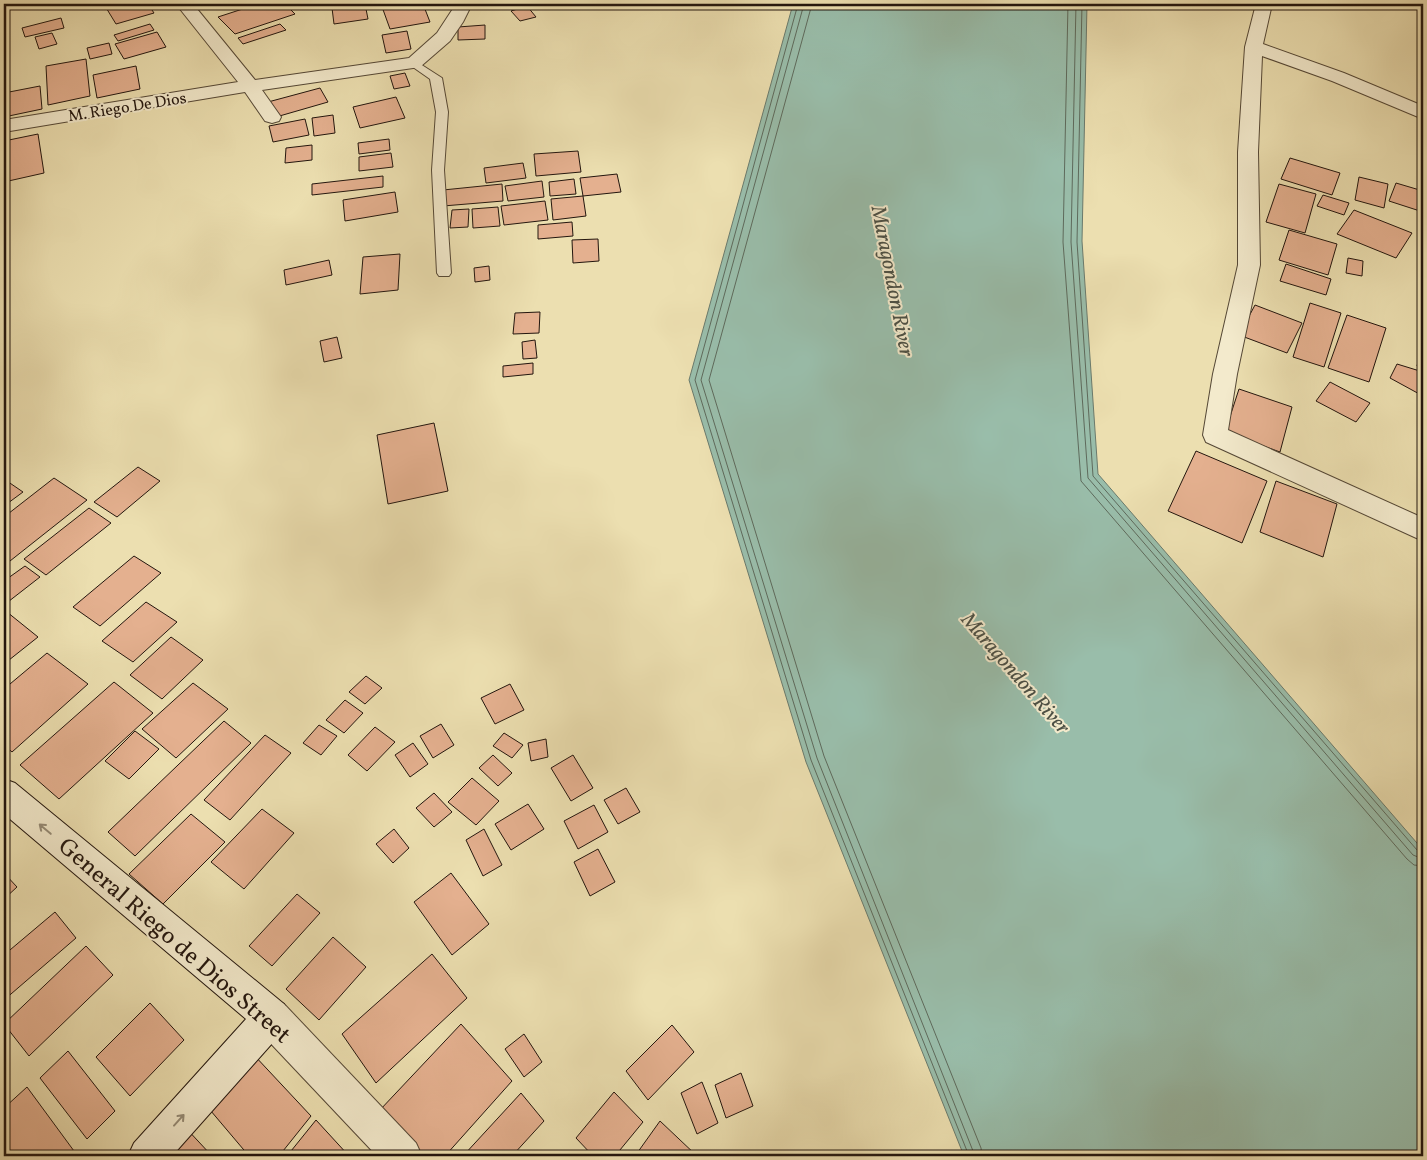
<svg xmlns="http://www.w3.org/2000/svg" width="1427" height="1160" font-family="Vollkorn,serif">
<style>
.water{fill:#99bdaa;stroke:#6a7a6c}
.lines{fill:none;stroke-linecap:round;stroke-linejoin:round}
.shore{stroke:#5e6a5c;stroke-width:1}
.building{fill:#e4b08f;stroke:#23160e}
.lane-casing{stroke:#554836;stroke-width:2}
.street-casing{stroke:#554836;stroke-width:2}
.secondary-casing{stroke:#23160e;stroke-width:2}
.lane{fill:#f3eacc;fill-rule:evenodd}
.street{fill:#f3eacc;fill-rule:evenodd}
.secondary{fill:#f3eacc;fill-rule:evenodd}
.oneway{stroke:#958b76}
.labels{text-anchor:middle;stroke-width:4;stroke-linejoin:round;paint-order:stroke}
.far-street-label{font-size:16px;fill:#23160e;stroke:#f3eacc}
.water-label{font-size:21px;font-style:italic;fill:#4c5045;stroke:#f3eacc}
.near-street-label{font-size:24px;fill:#23160e;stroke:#f3eacc}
</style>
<rect width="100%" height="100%" fill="#ecdfb0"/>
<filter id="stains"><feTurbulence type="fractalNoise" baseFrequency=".004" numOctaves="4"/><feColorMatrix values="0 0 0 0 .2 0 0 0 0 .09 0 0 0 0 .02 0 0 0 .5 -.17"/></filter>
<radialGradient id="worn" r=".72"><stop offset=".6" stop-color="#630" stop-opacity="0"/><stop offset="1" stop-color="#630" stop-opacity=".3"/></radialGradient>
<!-- water -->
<polygon class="water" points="793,4 1087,4 1082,241 1098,474 1423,850 1423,1156 964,1156 806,762 689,380"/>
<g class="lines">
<!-- shore -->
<g class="shore">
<polyline points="798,4 695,380 811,760 969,1156"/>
<polyline points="804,4 701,380 817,758 975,1156"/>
<polyline points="812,4 709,380 824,756 981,1148 982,1156"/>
<polyline points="1068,4 1063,242 1081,481 1407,859 1414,865 1423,866"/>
<polyline points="1076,4 1071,242 1088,478 1413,855 1423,859"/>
<polyline points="1082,4 1077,242 1093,476 1417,850 1423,853"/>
</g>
</g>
<!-- building -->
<g class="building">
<polygon points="114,4 148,4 154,13 116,24 105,6"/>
<polygon points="258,4 285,4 295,14 235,34 218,17"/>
<polygon points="365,4 368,19 334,24 332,8"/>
<polygon points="381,4 423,4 430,22 390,29"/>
<polygon points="527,6 536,17 520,21 511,11"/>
<polygon points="61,18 64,28 25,37 22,28"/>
<polygon points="150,24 154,30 118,41 114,35"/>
<polygon points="280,24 286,30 243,44 238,38"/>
<polygon points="485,25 485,39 458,40 458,27"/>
<polygon points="407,31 411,49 386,53 382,35"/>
<polygon points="157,32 166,47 124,59 115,44"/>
<polygon points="52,33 57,44 39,49 35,37"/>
<polygon points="109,43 112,54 90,59 87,48"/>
<polygon points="86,59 90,96 48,105 46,66"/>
<polygon points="136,66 140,89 97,98 93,75"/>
<polygon points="405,73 410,86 394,89 390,76"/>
<polygon points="40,86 42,109 4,117 4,93"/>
<polygon points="320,88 328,102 276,117 268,102"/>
<polygon points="396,97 405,118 360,128 353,107"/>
<polygon points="333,115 335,133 314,136 312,118"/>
<polygon points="305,119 309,135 273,142 269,126"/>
<polygon points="38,134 44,173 4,182 4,141"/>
<polygon points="389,139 390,150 359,154 358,143"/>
<polygon points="312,145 312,160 285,163 286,148"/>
<polygon points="578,151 581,172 536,176 534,154"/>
<polygon points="391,153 393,167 359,171 359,157"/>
<polygon points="1290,158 1340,173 1332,195 1281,179"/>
<polygon points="523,163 526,178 486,183 484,168"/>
<polygon points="617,174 621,192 583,196 580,178"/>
<polygon points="383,176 383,187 312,195 312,184"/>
<polygon points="1359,177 1388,184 1384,208 1355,200"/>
<polygon points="574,179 576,194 550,196 549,182"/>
<polygon points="542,181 544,197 508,201 505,186"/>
<polygon points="1396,183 1423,191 1423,212 1389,201"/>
<polygon points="502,184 503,201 443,206 443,190"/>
<polygon points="1279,184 1316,194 1305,233 1266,222"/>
<polygon points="395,192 398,212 345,221 343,200"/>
<polygon points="1323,195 1349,203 1344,215 1317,206"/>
<polygon points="583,196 586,216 553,220 551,199"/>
<polygon points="545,201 548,220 504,225 501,206"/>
<polygon points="498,207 500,226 473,228 472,209"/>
<polygon points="469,209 468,227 450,228 452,210"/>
<polygon points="1354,210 1412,233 1396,258 1337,234"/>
<polygon points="572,222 573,236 538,239 538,225"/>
<polygon points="1289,230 1337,244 1328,275 1279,260"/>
<polygon points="598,239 599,261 573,263 572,240"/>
<polygon points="400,254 398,290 360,294 363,257"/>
<polygon points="1348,258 1363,261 1362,276 1346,273"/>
<polygon points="329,260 332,275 286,285 284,270"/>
<polygon points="1286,264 1331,279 1326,295 1280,281"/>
<polygon points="489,266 490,280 475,282 474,268"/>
<polygon points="1310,303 1341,313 1324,367 1293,357"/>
<polygon points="1255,305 1302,323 1287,353 1239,335"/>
<polygon points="540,312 539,333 513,334 515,313"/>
<polygon points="1347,315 1386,328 1369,382 1328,368"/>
<polygon points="337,337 342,358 324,362 320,341"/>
<polygon points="535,340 537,358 523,359 522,342"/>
<polygon points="1423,343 1423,368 1417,366"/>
<polygon points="533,363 533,374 503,377 503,366"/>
<polygon points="1397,364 1423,372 1423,396 1390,378"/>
<polygon points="1330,382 1370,403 1356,422 1316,401"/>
<polygon points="1239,389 1292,407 1280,452 1225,432"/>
<polygon points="434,423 448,491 388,504 377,435"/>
<polygon points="1196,451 1267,481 1242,543 1168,511"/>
<polygon points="138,467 160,481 117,517 94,502"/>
<polygon points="54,478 87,500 10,561 4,557 4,517"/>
<polygon points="4,479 23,492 4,506"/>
<polygon points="1276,481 1337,504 1323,557 1260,532"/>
<polygon points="89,508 111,523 46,575 24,559"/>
<polygon points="134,556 161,573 100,626 73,607"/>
<polygon points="25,566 40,577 4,605 4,581"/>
<polygon points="146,602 177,622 133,662 102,641"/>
<polygon points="7,612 38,637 4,664 4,614"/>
<polygon points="171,637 203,660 162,699 130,675"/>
<polygon points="47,653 88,684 12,752 4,745 4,689"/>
<polygon points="366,676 382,688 365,704 349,692"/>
<polygon points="114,682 153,713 59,799 20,765"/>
<polygon points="193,683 228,709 176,758 142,729"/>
<polygon points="510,684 524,710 495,724 481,698"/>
<polygon points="345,700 363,713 344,733 326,720"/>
<polygon points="224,721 251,743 135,856 108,832"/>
<polygon points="441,724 454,745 433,758 420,736"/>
<polygon points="319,725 337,736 321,755 303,743"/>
<polygon points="375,727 395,742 367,771 348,755"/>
<polygon points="135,731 159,749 129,779 105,761"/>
<polygon points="504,733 523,745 512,758 493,746"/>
<polygon points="265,735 291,753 230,820 204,800"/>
<polygon points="546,739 548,757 531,761 528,743"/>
<polygon points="413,743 428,764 410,777 395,755"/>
<polygon points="493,755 512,773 498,786 479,768"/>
<polygon points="573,755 593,788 571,801 551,768"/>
<polygon points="472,778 499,801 476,825 448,802"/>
<polygon points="626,788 640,812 618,824 604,800"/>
<polygon points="434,793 452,812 434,827 416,808"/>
<polygon points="528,804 544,829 511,850 495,824"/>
<polygon points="594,805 608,832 578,849 564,821"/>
<polygon points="262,809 294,833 244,889 211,862"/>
<polygon points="191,814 225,842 163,904 129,874"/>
<polygon points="394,829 409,848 393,863 376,844"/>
<polygon points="484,829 502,865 483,876 466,840"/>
<polygon points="598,849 615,882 590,896 574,862"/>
<polygon points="4,873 17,887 4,899"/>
<polygon points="451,873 489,924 452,955 414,902"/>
<polygon points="297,894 320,913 272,966 249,946"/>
<polygon points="55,912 76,938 4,1000 4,955"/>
<polygon points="333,937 366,967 319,1020 286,989"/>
<polygon points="86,946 113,975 29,1056 4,1024"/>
<polygon points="432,954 467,998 376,1083 342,1034"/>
<polygon points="150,1003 184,1040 130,1096 96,1057"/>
<polygon points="461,1024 512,1081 445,1156 416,1156 379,1111"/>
<polygon points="672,1025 694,1052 648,1100 626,1071"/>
<polygon points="524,1034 542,1062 524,1077 505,1049"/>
<polygon points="68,1051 115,1111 87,1139 40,1078"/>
<polygon points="253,1054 311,1116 279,1156 249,1156 205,1104"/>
<polygon points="741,1073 753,1106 726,1118 715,1085"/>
<polygon points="702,1082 718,1123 697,1134 681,1093"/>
<polygon points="27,1087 74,1151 69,1156 4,1156 4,1108"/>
<polygon points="614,1092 643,1122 615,1156 593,1156 576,1138"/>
<polygon points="521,1093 544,1121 512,1156 463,1156"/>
<polygon points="316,1120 349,1156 287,1156"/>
<polygon points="660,1121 697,1156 635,1156"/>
<polygon points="184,1126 212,1156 159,1156"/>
</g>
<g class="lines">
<defs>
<polygon id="lane" points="414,60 442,78 448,112 444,170 451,273 449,276 439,276 437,273 432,170 436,112 430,79 410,65 408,63"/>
<g id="street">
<polygon points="176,4 193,4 255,80 409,58 437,33 456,4 472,4 463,22 450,41 420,67 262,90 281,117 279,121 272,123 265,121 245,92 4,132 4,120 238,82"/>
<polygon points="1256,4 1272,4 1263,44 1344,73 1423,106 1423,119 1332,81 1262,56 1258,152 1260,265 1237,374 1228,430 1423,518 1423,541 1206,442 1203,435 1213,374 1238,265 1238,152 1245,47"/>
<polygon points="271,999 284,1004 416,1143 422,1156 377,1156 258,1030 253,1017 258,1004"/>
</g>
<polygon id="secondary" points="4,779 15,783 284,1004 289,1017 284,1030 172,1156 128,1156 134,1143 246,1019 4,814"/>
</defs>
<!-- lane casing -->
<use href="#lane" class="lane-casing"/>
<!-- street casing -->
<use href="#street" class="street-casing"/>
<!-- secondary casing -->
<use href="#secondary" class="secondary-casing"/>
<!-- lane -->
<use href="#lane" class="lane"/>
<!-- street -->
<use href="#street" class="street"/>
<!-- secondary -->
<use href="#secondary" class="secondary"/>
</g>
<!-- one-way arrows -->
<defs><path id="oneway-shaft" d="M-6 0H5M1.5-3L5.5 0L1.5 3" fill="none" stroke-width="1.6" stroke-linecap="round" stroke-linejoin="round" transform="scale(1.25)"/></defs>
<g class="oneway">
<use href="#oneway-shaft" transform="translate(45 829) rotate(-140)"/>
<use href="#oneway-shaft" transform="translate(179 1120) rotate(-48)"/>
</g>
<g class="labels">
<!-- far-street labels -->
<g class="far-street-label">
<text transform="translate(127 106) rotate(-9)" y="6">M. Riego De Dios</text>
</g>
<!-- water labels -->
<g class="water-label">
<text transform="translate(893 281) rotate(79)" y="7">Maragondon River</text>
<text transform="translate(1016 673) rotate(49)" y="7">Maragondon River</text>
</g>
<!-- near-street labels -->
<g class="near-street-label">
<text transform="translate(175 940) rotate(41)" y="8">General Riego de Dios Street</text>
</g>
</g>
<!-- margin -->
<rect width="1427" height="1160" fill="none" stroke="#ecdfb0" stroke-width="20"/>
<rect x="5" y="5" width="1417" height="1150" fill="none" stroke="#23160e" stroke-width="2.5"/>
<rect x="10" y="10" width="1407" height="1140" fill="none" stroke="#23160e"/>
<rect width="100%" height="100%" filter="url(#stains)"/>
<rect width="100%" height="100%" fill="url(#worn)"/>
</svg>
